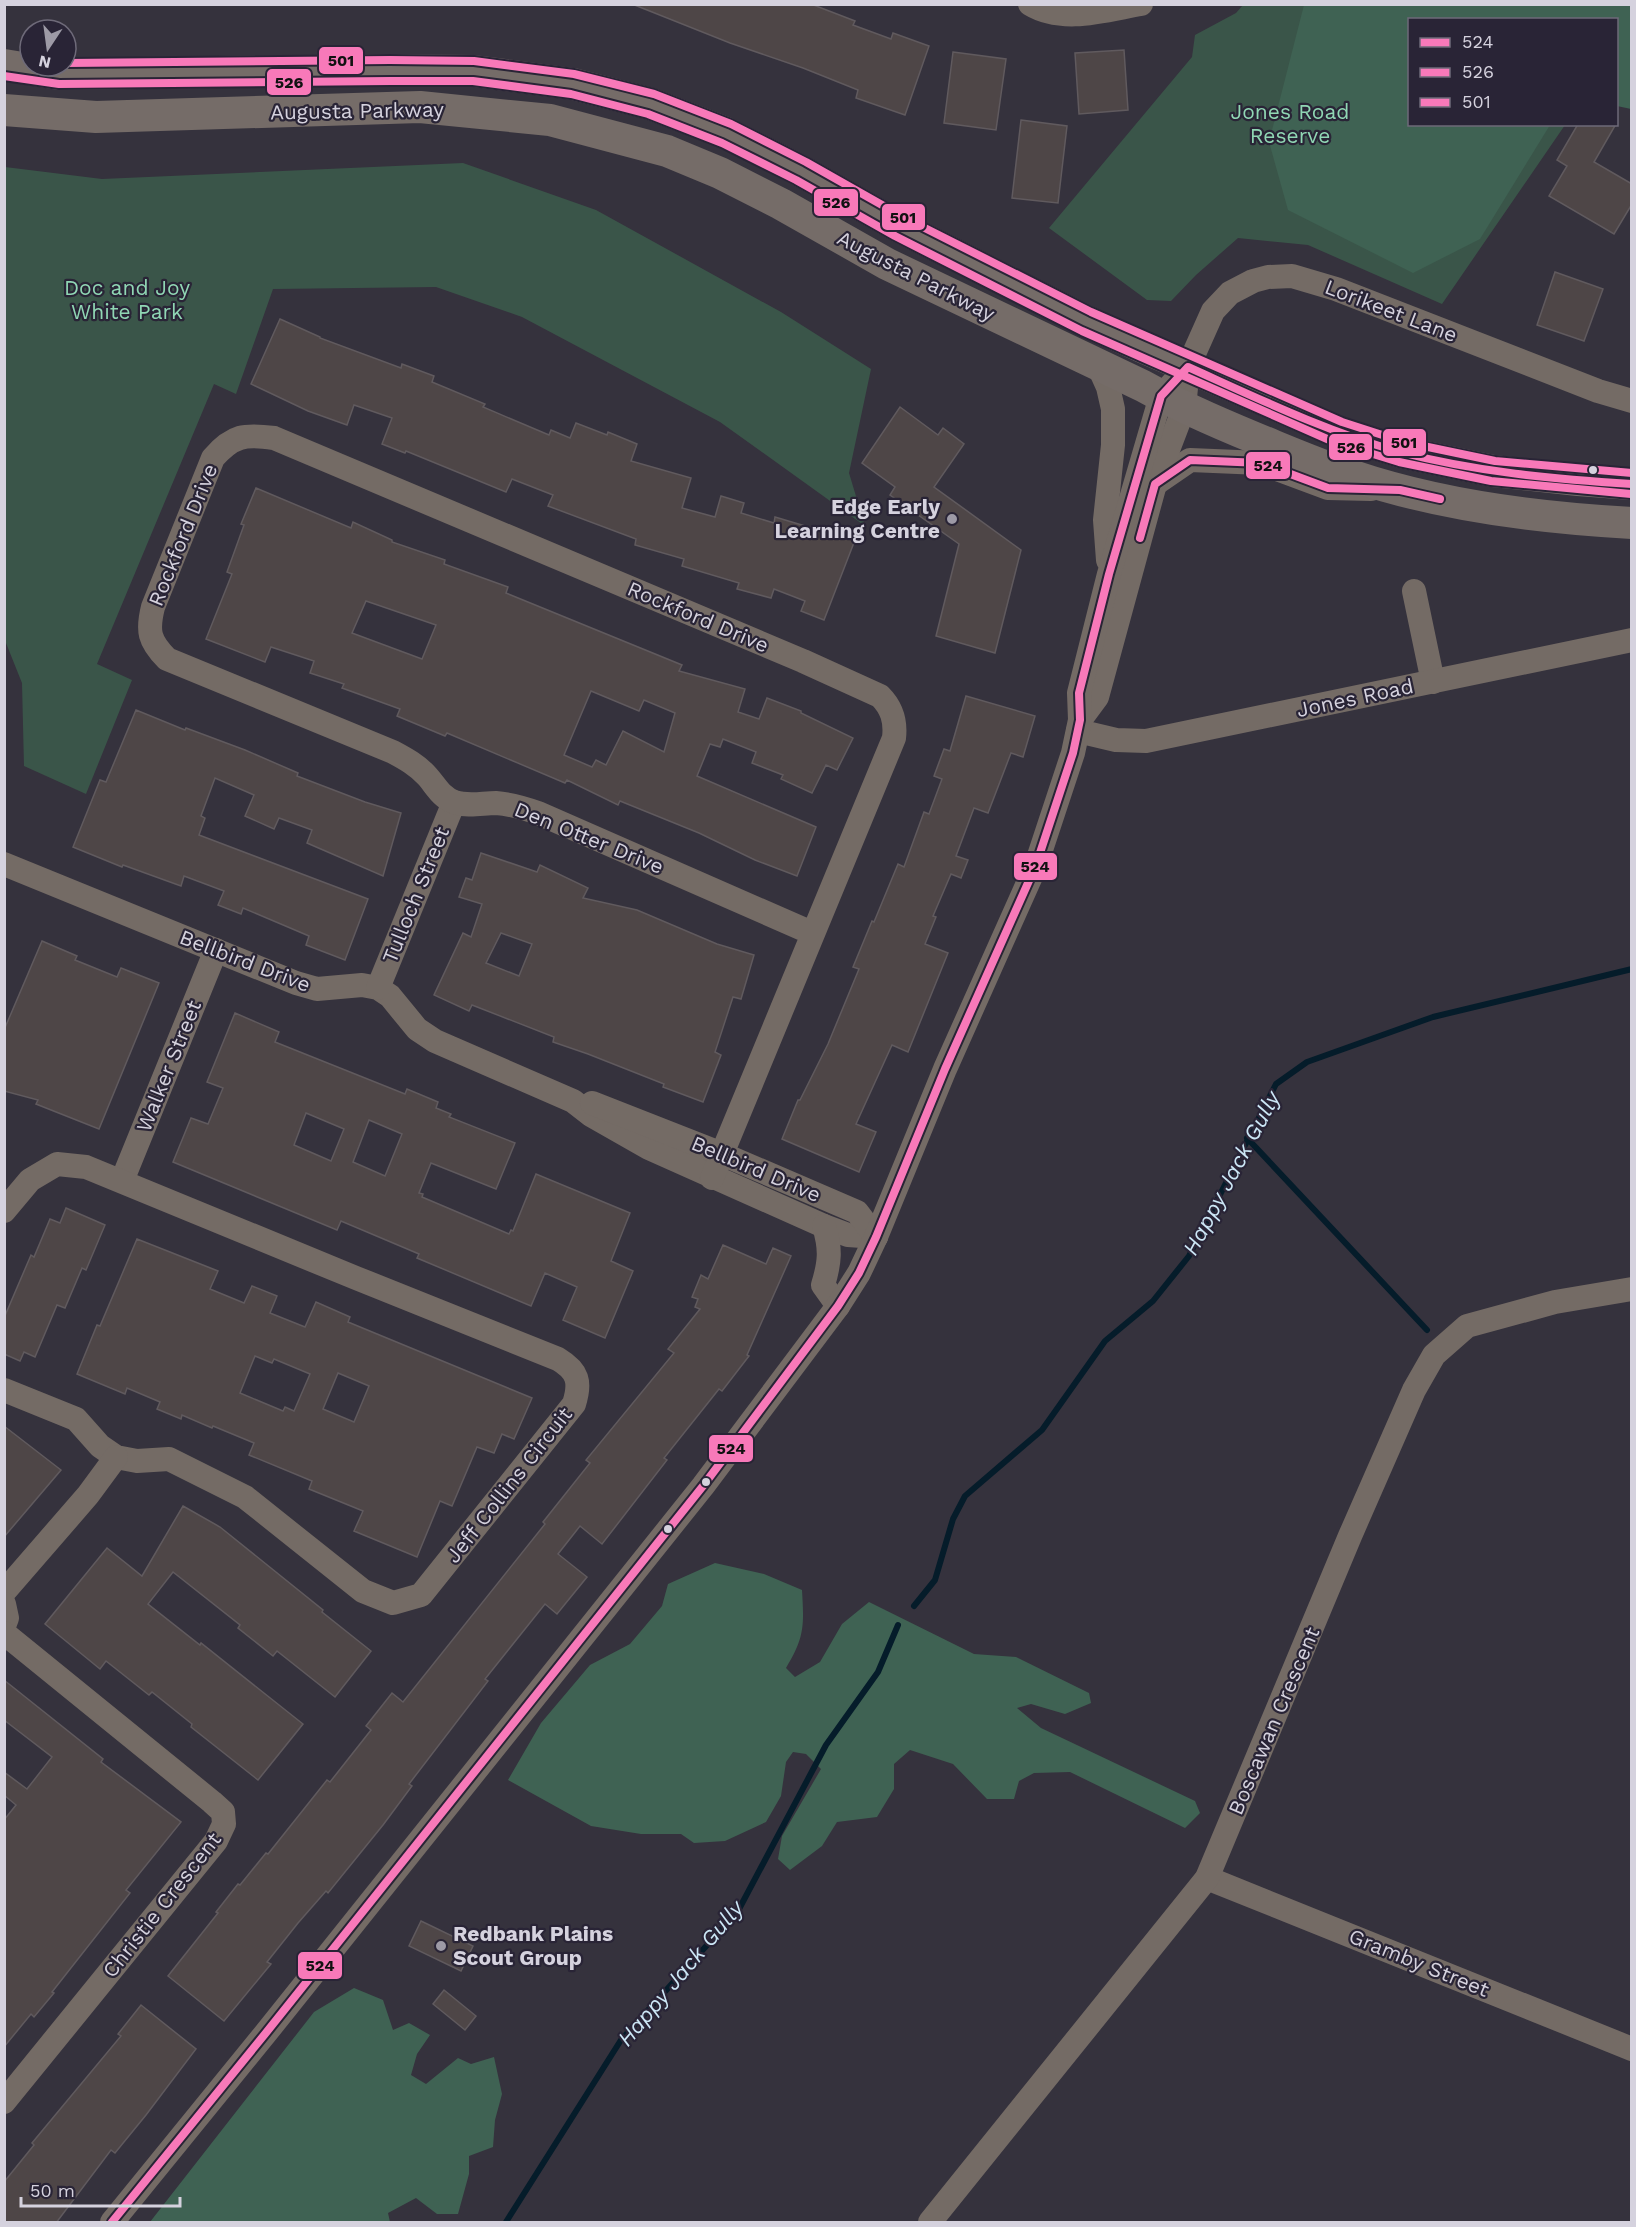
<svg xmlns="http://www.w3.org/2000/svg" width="1636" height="2227" font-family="'Work Sans',sans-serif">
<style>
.green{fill:#3a5549}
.forest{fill:#3f6253}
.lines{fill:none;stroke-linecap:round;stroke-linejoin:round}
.stream{stroke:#051c2a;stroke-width:6}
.building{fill:#4e4647;stroke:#605a5e;stroke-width:1.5;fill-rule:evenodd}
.minor{stroke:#746b65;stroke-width:24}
.major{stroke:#756c68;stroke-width:32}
.bus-1-casing{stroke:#292436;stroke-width:12}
.bus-2-casing{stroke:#292436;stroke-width:12}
.bus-3-casing{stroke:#292436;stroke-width:12}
.bus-1{stroke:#f879b9;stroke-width:8}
.bus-2{stroke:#f879b9;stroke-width:8}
.bus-3{stroke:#f879b9;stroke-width:8}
.bus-dot{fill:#d5d2de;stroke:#292436;stroke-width:2}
.poi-dot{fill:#9d9aa6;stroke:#292436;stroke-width:2}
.labels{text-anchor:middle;stroke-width:4.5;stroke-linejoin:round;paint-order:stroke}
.street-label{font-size:21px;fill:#d5d2de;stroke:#292436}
.park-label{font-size:21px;fill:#90d7b4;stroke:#292436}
.poi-label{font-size:21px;font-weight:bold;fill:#d5d2de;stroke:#292436;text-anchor:end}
.water-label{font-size:22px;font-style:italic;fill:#cce7f6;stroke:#292436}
.line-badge{stroke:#292436;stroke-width:2}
.pale-badge-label{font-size:16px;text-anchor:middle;font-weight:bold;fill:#111}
</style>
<rect width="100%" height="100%" fill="#35323d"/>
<!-- green -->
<g class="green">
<polygon points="1243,5 1631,5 1616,20 1410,20 1410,124 1565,125 1442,304 1308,245 1238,238 1196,275 1171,301 1147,300 1049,228 1192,57 1195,35 1236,13"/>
<polygon points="463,163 596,210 781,312 871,369 849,473 865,526 720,422 522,317 436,287 273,289 236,394 214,384 97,664 132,680 86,794 24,766 22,683 4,638 5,167 102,179"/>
</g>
<!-- forest -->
<g class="forest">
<polygon points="1304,5 1631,5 1631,109 1617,106 1616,20 1410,20 1410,124 1550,125 1480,239 1413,273 1288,210 1269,142"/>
<path d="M715 1563 764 1574 802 1590C804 1625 805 1637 786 1668L795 1677 820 1662 842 1624 869 1602 974 1654 1016 1657 1089 1693 1091 1703 1065 1714 1031 1704 1017 1708 1041 1728 1195 1801 1200 1813 1185 1828 1070 1772 1034 1773 1019 1781 1014 1799H987L953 1764 910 1750 894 1764V1789L877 1817 837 1822 822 1846 790 1870 778 1859 782 1836 821 1769 806 1754 793 1752 786 1762 781 1796 766 1822 725 1841 694 1843 681 1834H641L591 1826 508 1780 541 1723 590 1665 630 1644 662 1606 668 1584Z"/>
<polygon points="354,1988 383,2000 393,2030 409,2023 430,2035 417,2054 411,2075 426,2084 458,2058 471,2064 494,2057 502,2094 495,2120 493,2147 469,2156 469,2174 458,2214 437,2214 416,2198 388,2213 390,2222 150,2222 314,2012"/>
</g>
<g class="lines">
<!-- stream -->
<g class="stream">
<polyline points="1247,1138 1427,1330"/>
<polyline points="914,1606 935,1580 953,1519 965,1496 1042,1430 1105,1341 1153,1301 1189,1256 1276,1084 1307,1062 1433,1017 1632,969"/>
<polyline points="506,2222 621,2040 738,1911 826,1745 878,1672 898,1625"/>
</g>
</g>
<!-- building -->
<g class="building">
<polygon points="632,4 811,4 855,21 853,25 891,39 893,33 929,46 905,115 856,98 858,90 803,68 730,43"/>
<polygon points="1124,50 1128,110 1079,114 1075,53"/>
<polygon points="953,52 1006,59 996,130 944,123"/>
<polygon points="1021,120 1067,126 1058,203 1012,198"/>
<polygon points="1578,124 1616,124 1594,162 1632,184 1632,204 1614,234 1549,196 1567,166 1557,160"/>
<polygon points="1555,272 1603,289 1584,341 1537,325"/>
<polygon points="280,319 320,337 320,338 401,368 402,364 434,376 432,382 485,404 483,407 549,435 551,430 570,438 576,423 607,435 608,432 637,444 631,461 691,478 682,508 715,517 721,496 744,503 741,513 774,523 775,517 822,531 824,528 855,540 824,620 801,611 805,601 774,589 771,598 737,589 739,583 682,566 684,559 635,545 636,539 548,506 553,495 512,479 506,492 406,451 405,453 382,444 392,418 354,405 347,425 308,411 251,384"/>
<polygon points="900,407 938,435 943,428 964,444 934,487 1021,550 995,653 936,636 959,544 890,495 895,487 862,463"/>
<path d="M256 488 351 528 353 522 392 540V542L445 560 444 564 508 587 506 593 682 665 679 671 745 689 738 712 759 719 767 698 801 711V713L853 738 837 770 826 765 812 793 781 779 783 775 752 763 756 752 723 739 720 747 710 744 697 776 816 827 797 876 755 860 699 833 620 801 618 805 567 780 565 783 447 733 445 736 397 716 400 709 342 688 344 684 310 673 314 661 271 647 265 662 206 639 232 574 227 572 244 525 241 524ZM366 601 436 625 422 659 352 633ZM591 691 639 711 644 700 675 713 664 752 623 731 606 765 596 760 592 767 564 755Z"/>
<polygon points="966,696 1035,716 1023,757 1011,753 988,813 974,808 956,856 968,860 961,878 951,874 933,916 936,917 925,944 948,953 908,1052 892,1045 856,1124 876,1132 859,1172 782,1139 798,1100 800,1100 828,1044 859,969 853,967 872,921 874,922 898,864 904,867 924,812 929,814 942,779 934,776 944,749 950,751"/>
<polygon points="136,710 185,730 186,728 245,750 298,773 297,776 365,802 401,813 383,876 307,843 312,830 279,818 274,829 245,816 254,795 215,778 201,816 205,818 199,835 368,899 345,960 306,945 309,936 243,908 241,914 218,905 224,891 184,876 181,886 123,865 122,867 73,847 100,780 106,782"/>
<path d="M481 853 537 872 540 865 588 888 583 898 637 910 717 944 754 955 741 999 733 997 715 1052 721 1055 703 1102 663 1087 664 1084 588 1054 553 1042 554 1037 472 1005 469 1011 434 995 463 933 471 937 482 904 459 897 466 878 472 880ZM501 933 532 944 519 976 486 963Z"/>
<polygon points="42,941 77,956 75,960 117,977 121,968 159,983 99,1129 36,1104 38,1100 4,1091 4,1030"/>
<path d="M235 1013 279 1032 275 1042 405 1094 407 1089 438 1102 436 1108 451 1114 449 1117 515 1143 496 1189 431 1163 419 1193 423 1194 422 1197 509 1234 511 1230 513 1231 536 1174 630 1213 611 1261 633 1271 605 1338 563 1320 577 1287 545 1273 531 1306 417 1258 419 1254 341 1221 337 1230 173 1162 191 1118 208 1124 223 1088 207 1082ZM306 1113 344 1129 331 1161 294 1145ZM369 1120 402 1134 385 1176 353 1162Z"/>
<polygon points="66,1208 105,1225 86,1270 82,1268 65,1308 57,1305 35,1357 24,1352 20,1361 4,1354 4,1318 31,1255 34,1257 50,1219 60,1223"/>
<path d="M137 1239 218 1271 210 1289 244 1303 252 1286 277 1296 270 1313 305 1327 316 1302 350 1317 348 1322 532 1398 514 1439 502 1434 494 1453 477 1447 452 1506 440 1501 417 1557 354 1531 363 1511 309 1489 312 1481 249 1455 254 1443 213 1426 212 1428 182 1415 181 1419 157 1409 160 1402 127 1388 125 1394 77 1374 97 1325 100 1326ZM255 1356 272 1363 274 1359 310 1374 294 1411 285 1407 283 1411 240 1393ZM338 1373 369 1386 354 1422 323 1409Z"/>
<polygon points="723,1245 766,1264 773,1248 791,1256 747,1355 749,1356 722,1391 719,1389 664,1458 667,1460 602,1544 580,1526 558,1554 587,1577 557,1614 545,1604 485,1679 488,1681 409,1784 412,1786 383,1825 328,1893 326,1891 298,1923 267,1962 271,1964 224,2021 168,1976 218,1913 216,1912 238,1884 240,1885 266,1853 268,1854 327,1780 330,1782 371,1730 366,1726 392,1693 403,1702 545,1524 543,1522 590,1463 586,1460 674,1353 668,1349 700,1309 695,1307 698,1299 692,1297 701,1275 708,1279"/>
<polygon points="4,1426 61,1470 4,1537"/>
<polygon points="183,1506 220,1527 323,1610 322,1612 371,1651 335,1697 277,1651 273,1656 238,1628 240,1625 173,1572 148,1604 200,1645 201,1643 303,1724 258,1780 191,1727 192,1724 152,1692 149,1695 106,1661 100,1669 45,1624 107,1548 142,1576"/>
<polygon points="4,1680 103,1759 101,1762 181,1822 126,1890 130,1893 52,1992 54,1993 34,2017 31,2014 4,2047 4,1820 16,1805 4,1795 4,1772 27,1789 52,1757 4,1720"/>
<polygon points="421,1921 473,1946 461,1971 409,1946"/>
<polygon points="444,1990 476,2016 465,2030 433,2004"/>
<polygon points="141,2005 196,2049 146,2115 115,2153 111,2150 56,2223 4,2223 4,2182 34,2145 32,2143 121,2036 118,2034"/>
</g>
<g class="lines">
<!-- minor -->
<g class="minor">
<path d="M1030 4C1063 24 1106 10 1141 4"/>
<polyline points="1099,367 1108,387 1113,409 1113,445 1105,520 1108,560"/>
<polyline points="1155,484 1190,460 1261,463 1328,488 1371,489"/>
<polyline points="1414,591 1433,682"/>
<polyline points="1080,720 1097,697 1155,484 1184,408 1188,367 1213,311 1230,293 1253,281 1268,277 1292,276 1336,289 1598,391 1632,401"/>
<polyline points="1078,731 1116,740 1146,741 1632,640"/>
<polyline points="4,864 296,983 317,989 362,985 378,988 390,996 417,1029 435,1041 573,1101 591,1115 649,1148 824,1226 848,1235 876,1237"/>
<polyline points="378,988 454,802"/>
<polyline points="592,1103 722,1154 857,1212 876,1237"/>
<path d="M712 1178 894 738C896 721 892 708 880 696L803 661 274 438C245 434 233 435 213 458L153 607C147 631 149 641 167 659L393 752C406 759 417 765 427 776 436 786 441 797 454 802 469 807 482 803 496 803 511 804 524 808 538 813L812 933"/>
<polyline points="122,1181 216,950"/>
<path d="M4 1211 30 1180 57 1164 86 1167 356 1278 558 1359C578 1371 581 1382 574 1404L421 1595 393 1603 363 1591 245 1497 169 1459 137 1461 116 1457 100 1446 76 1419 4 1390"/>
<path d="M824 1226C831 1249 830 1262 823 1285L838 1306"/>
<polyline points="4,1592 88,1495 116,1457"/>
<polyline points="4,1604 7,1618 4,1626"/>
<polyline points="4,1633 212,1802 223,1812 224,1824 216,1841 4,2102"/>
<polyline points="1207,1878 1632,2049"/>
<polyline points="112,2222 265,2034 703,1486 838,1306 859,1273 876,1237 945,1069 1036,865 1073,753 1080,720 1079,693 1109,574 1161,396 1188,367"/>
<polyline points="930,2222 1207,1878 1350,1536 1414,1390 1434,1355 1467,1326 1555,1302 1632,1289"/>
</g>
<!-- major -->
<g class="major">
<polyline points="4,65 59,74 390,70 474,71 573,84 651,104 726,133 801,171 900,227 1086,321 1140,346 1338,432 1401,452 1493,471 1578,480 1632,484"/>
<path d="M4 110 96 117 420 107 550 120 667 151 720 173 781 204 887 264 1143 386C1179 406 1216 422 1255 438 1287 451 1319 465 1353 476 1442 506 1538 518 1632 523"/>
</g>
<defs>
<g id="bus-1">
<polyline points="1140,538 1155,484 1190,460 1261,463 1328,488 1400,490 1440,499"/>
<path d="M112 2222 265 2034 703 1486 838 1306 859 1273 876 1237 945 1069 1036 865 1073 753 1080 720 1079 693 1109 574 1161 396 1188 367C1257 398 1327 432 1400 452 1476 472 1554 479 1632 484"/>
</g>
<polyline id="bus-2" points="4,76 59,84 390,81 473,81 571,94 648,114 722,143 796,180 895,236 1082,331 1334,442 1399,462 1491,481 1631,494"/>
<polyline id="bus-3" points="66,63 390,60 474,61 574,74 654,94 731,124 806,162 905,218 1091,312 1342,422 1404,442 1495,461 1632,473"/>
</defs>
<!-- bus-1 casing -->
<use href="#bus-1" class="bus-1-casing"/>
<!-- bus-2 casing -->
<use href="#bus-2" class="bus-2-casing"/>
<!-- bus-3 casing -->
<use href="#bus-3" class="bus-3-casing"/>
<!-- bus-1 -->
<use href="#bus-1" class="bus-1"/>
<!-- bus-2 -->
<use href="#bus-2" class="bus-2"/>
<!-- bus-3 -->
<use href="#bus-3" class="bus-3"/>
</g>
<!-- markers -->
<g class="bus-dot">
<circle cx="1593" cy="470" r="5"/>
<circle cx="706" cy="1482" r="5"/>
<circle cx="668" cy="1529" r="5"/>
</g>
<g class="poi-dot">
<circle cx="952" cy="519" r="6"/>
<circle cx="441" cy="1946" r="6"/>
</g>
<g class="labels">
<!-- street labels -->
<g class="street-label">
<text transform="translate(357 111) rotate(-1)" y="7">Augusta Parkway</text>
<text transform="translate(916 276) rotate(27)" y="7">Augusta Parkway</text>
<text transform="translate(1391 311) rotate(21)" y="7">Lorikeet Lane</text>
<text transform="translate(183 535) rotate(-68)" y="7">Rockford Drive</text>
<text transform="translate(698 617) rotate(23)" y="7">Rockford Drive</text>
<text transform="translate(1355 698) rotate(-12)" y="7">Jones Road</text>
<text transform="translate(589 838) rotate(22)" y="7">Den Otter Drive</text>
<text transform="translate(416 895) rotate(-68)" y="7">Tulloch Street</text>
<text transform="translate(245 961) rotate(21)" y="7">Bellbird Drive</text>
<text transform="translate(169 1066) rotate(-68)" y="7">Walker Street</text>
<text transform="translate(756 1169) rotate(23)" y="7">Bellbird Drive</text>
<text transform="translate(509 1485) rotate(-52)" y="7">Jeff Collins Circuit</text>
<text transform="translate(1274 1721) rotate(-67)" y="7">Boscawan Crescent</text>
<text transform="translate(162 1905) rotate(-52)" y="7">Christie Crescent</text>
<text transform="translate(1419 1963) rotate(22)" y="7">Gramby Street</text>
</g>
<!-- park labels -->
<g class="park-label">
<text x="1290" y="119">Jones Road<tspan x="1290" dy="24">Reserve</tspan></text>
<text x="127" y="295">Doc and Joy<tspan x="127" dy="24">White Park</tspan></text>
</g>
<!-- poi labels -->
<g class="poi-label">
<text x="940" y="514">Edge Early<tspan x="940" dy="24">Learning Centre</tspan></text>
<text x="453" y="1941" text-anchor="start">Redbank Plains<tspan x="453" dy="24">Scout Group</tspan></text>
</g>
<!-- water labels -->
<g class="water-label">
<text transform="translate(1231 1173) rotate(-62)" y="8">Happy Jack Gully</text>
<text transform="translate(680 1973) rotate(-50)" y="8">Happy Jack Gully</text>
</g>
</g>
<g class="line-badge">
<rect x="318" y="46" width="46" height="29" rx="6" fill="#f879b9"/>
<rect x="266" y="68" width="46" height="28" rx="6" fill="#f879b9"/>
<rect x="813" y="188" width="46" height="29" rx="6" fill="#f879b9"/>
<rect x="881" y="203" width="45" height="28" rx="6" fill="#f879b9"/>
<rect x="1382" y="428" width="45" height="29" rx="6" fill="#f879b9"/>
<rect x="1328" y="433" width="45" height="28" rx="6" fill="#f879b9"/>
<rect x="1245" y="451" width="46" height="29" rx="6" fill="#f879b9"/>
<rect x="1013" y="852" width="45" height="29" rx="6" fill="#f879b9"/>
<rect x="708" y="1434" width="46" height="29" rx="6" fill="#f879b9"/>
<rect x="297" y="1951" width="46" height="29" rx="6" fill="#f879b9"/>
</g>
<g class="pale-badge-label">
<text x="341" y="66">501</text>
<text x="289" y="88">526</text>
<text x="836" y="208">526</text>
<text x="903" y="223">501</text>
<text x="1404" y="448">501</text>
<text x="1351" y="453">526</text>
<text x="1268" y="471">524</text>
<text x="1035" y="872">524</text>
<text x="731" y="1454">524</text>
<text x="320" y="1971">524</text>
</g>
<!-- border -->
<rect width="1636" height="2227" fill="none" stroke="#d5d2de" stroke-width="12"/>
<!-- legend -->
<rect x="1408" y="18" width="210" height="108" fill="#292436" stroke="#6e6a79" stroke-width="1.5"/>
<rect x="1420" y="38" width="30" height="9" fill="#f879b9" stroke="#6e6a79" stroke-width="1.5"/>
<text x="1462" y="48" font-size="18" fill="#d5d2de">524</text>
<rect x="1420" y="68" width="30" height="9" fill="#f879b9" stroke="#6e6a79" stroke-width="1.5"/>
<text x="1462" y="78" font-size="18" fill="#d5d2de">526</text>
<rect x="1420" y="98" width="30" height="9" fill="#f879b9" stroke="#6e6a79" stroke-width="1.5"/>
<text x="1462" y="108" font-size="18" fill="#d5d2de">501</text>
<!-- north arrow -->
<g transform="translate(48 48) rotate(193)"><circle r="28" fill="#292436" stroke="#6e6a79" stroke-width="1.5"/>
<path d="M0-4.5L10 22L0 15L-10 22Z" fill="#9d9aa6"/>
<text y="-9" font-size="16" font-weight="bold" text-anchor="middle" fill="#d5d2de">N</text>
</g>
<!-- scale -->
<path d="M21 2197v9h159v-9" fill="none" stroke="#d5d2de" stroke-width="3"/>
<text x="30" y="2197" font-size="18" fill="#d5d2de" stroke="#292436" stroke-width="4.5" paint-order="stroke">50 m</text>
</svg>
